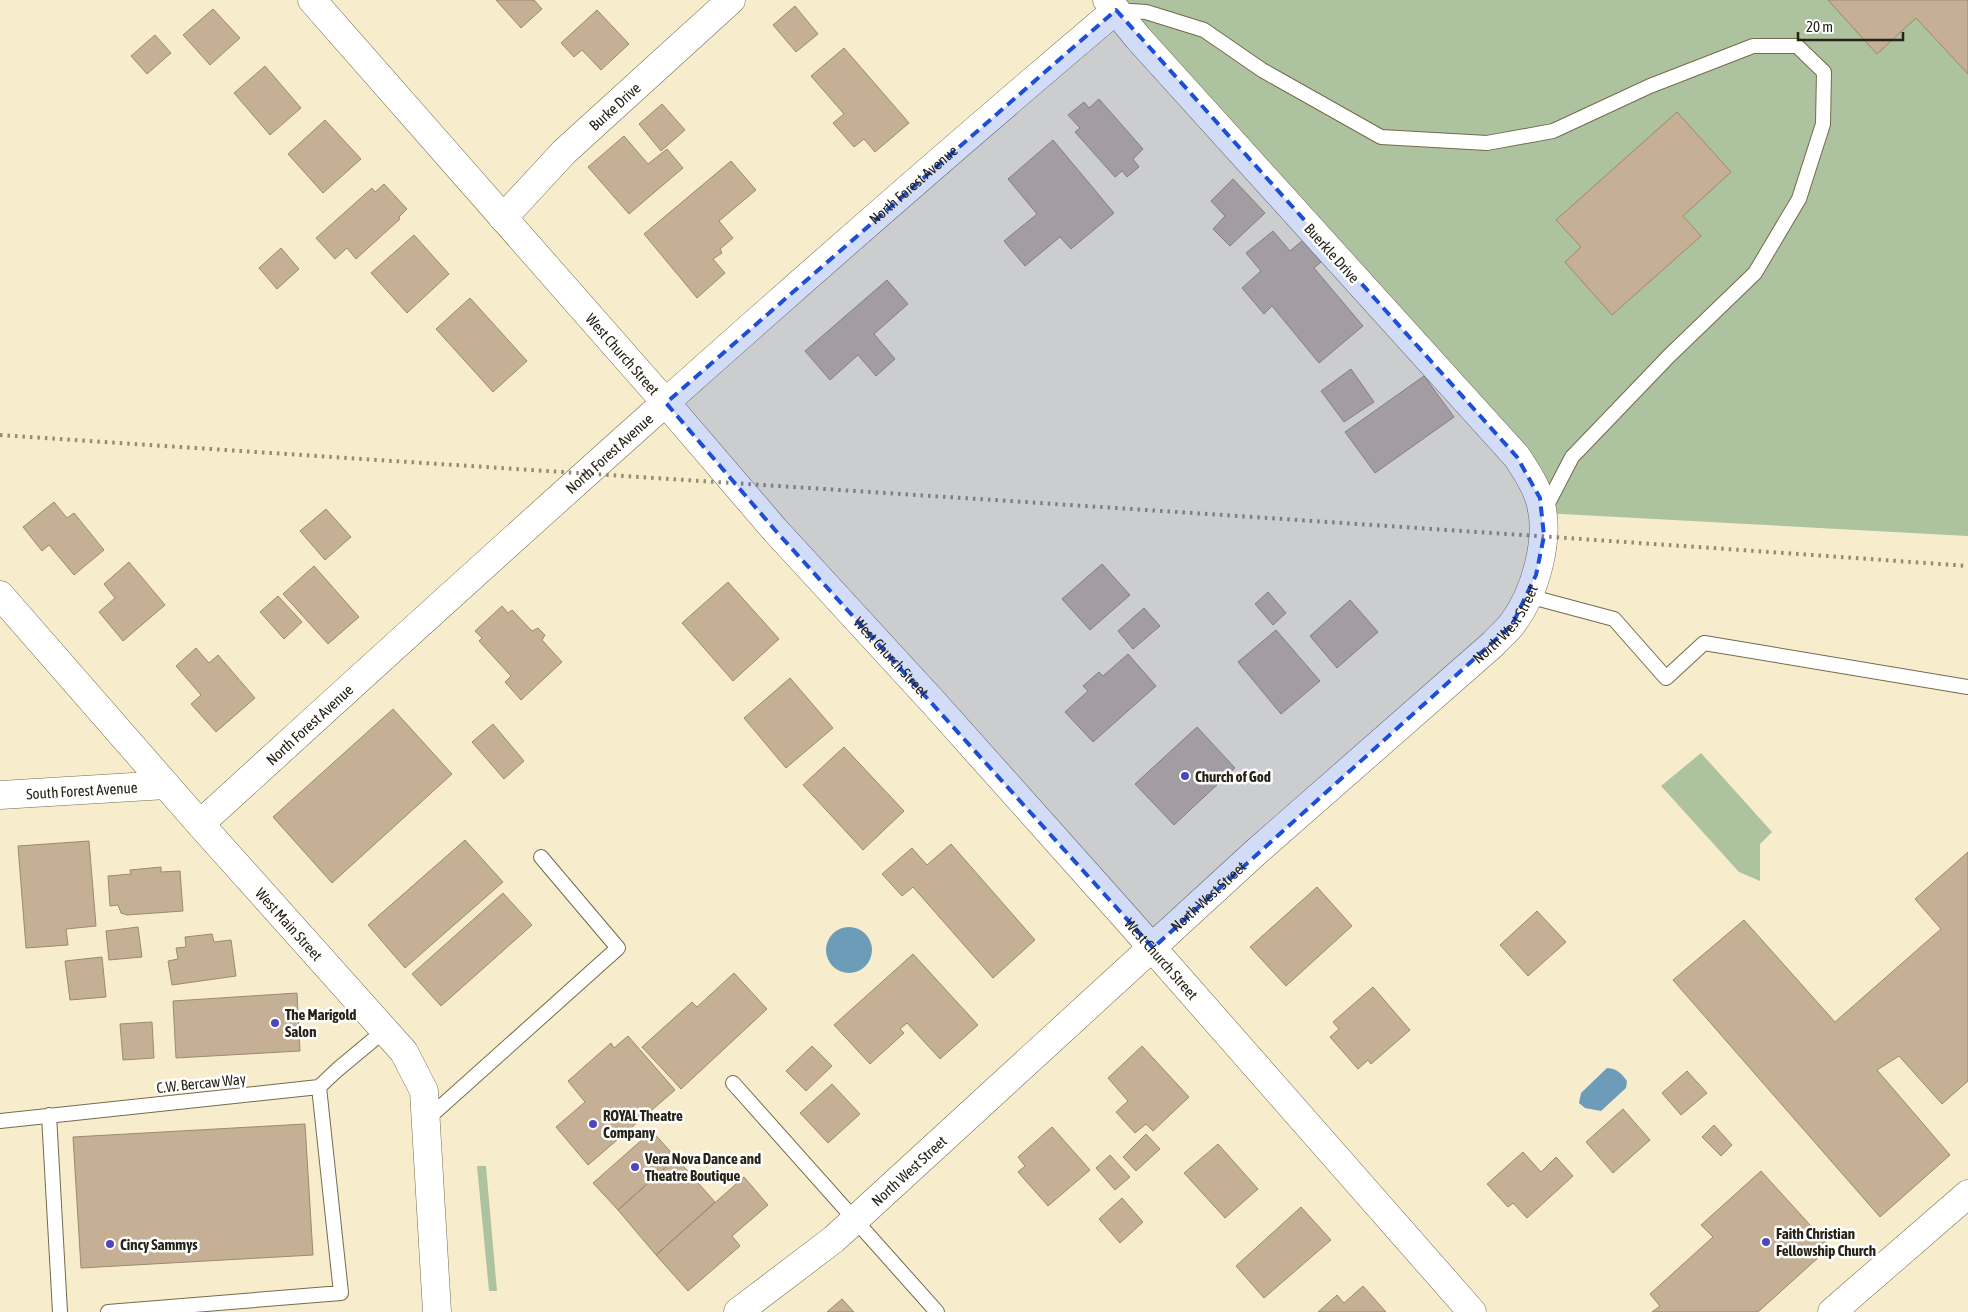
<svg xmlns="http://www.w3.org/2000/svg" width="1968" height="1312" font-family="'Asap Condensed',sans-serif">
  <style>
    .green { fill: #adc29e }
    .water { fill: #6c9cb8 }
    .building { fill: #c5af95; stroke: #9d896f }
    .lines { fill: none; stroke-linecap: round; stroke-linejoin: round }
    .lane-casing { stroke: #736b4d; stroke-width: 16 }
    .street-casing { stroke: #736b4d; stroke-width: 29 }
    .secondary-casing { stroke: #736b4d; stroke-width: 29 }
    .lane { stroke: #fff; stroke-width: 14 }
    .street { stroke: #fff; stroke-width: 28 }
    .secondary { stroke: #fff; stroke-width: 28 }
    .rail { stroke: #938b75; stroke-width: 4; stroke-dasharray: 2.5 5; stroke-linecap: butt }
    .marked { fill: #1d4ed8; fill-opacity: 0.2; stroke: #1d4ed8; stroke-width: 4; stroke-dasharray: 10 6; stroke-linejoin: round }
    .poi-dot { fill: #4e46bd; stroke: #fff; stroke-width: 2 }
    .labels { text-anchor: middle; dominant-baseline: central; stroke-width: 5; stroke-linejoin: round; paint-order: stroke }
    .street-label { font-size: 15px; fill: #272317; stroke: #fff }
    .poi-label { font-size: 15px; font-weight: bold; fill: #272317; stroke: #fff; text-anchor: start }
  </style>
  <rect width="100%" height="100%" fill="#f7edcc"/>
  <path class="green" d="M1106,0H1968V536L1543,513L1517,457Z
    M1701,753L1772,832L1760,844V881L1739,872L1661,786Z
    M477,1166H486L497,1291H489Z"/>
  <path class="water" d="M826 950a23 23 0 1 1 46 0a23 23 0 1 1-46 0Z
    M1607,1068C1618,1069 1621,1073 1627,1081L1626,1088L1601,1111L1585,1108L1579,1103L1581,1093Z"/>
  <path class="building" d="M496,0H534L542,9L521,28Z
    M1828,0H1968V74L1916,18L1877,54Z
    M795,6L818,34L796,52L773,25Z
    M213,9L240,38L210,65L183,35Z
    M597,10L629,44L601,70L582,50L574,57L561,43Z
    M155,35L171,53L147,74L131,56Z
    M844,48L909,123L875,152L864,139L854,147L833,123L844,114L811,76Z
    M265,66L301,108L270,135L234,93Z
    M1099,99L1143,149L1133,159L1139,167L1127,177L1122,171L1115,177L1075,132L1080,128L1068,115L1084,102L1089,108Z
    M662,104L685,130L661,151L639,124Z
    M1677,112L1731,172L1683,216L1701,236L1612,315L1565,262L1581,247L1556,220Z
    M325,120L361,159L323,193L288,154Z
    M624,136L648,164L667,149L683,168L629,214L588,167Z
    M1053,140L1114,213L1071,249L1060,237L1025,266L1004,241L1037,214L1008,179Z
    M731,161L756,190L719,221L733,238L720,249L722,253L713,259L725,273L697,298L644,234Z
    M1233,179L1265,213L1230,246L1213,229L1225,216L1211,201Z
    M384,184L407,209L399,217L400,219L356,259L347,248L335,259L316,238L372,188L375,192Z
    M1273,231L1290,251L1303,240L1321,262L1314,268L1363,326L1319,363L1272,306L1264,314L1242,288L1261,271L1246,253Z
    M414,235L449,274L407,313L371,273Z
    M281,248L299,269L277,289L259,268Z
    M887,280L908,304L874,334L895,359L876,376L858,355L830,380L805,351Z
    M470,298L527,361L493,392L436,329Z
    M1351,369L1374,402L1344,422L1321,391Z
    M1424,376L1454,417L1375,473L1345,432Z
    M54,502L67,518L74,513L104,550L74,575L49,545L42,551L23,527Z
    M326,509L351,537L325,560L300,531Z
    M129,562L165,605L123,641L99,612L115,598L104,584Z
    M1102,564L1130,595L1090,630L1062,599Z
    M314,566L359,617L328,644L283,594Z
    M728,582L779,639L733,681L682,623Z
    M1268,592L1286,613L1273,625L1255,604Z
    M278,596L302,622L284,639L260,612Z
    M1350,600L1378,632L1337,668L1310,636Z
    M502,606L508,613L512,610L532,631L538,628L545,635L542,640L562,662L521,700L505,682L511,676L479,641L482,638L475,631Z
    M1144,608L1160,626L1133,649L1118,631Z
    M1276,630L1320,681L1281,714L1238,662Z
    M196,648L209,663L218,655L255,698L216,732L191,704L201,695L176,666Z
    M1128,654L1156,686L1093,742L1065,712L1088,691L1083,686L1099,672L1103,676Z
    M790,678L833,728L786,768L744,718Z
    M393,709L452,774L332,883L273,817Z
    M493,724L524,761L504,779L472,742Z
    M1197,727L1235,768L1174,825L1135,784Z
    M844,747L904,811L863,850L803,785Z
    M465,840L503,882L405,968L368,925Z
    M89,841L96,926L66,929L68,945L26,948L18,846Z
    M951,844L1035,940L993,978L913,887L902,896L882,874L912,848L927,865Z
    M1968,852V1081L1942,1104L1899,1056L1877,1070L1950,1155L1880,1217L1673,980L1744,920L1835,1022L1941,929L1915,899Z
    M161,867V872L180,871L183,911L127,915L121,913L118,905L110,906L108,876L131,874L130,870Z
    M1317,887L1352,926L1286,986L1250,947Z
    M503,893L532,925L441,1006L412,974Z
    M1537,911L1566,942L1528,976L1500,945Z
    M138,927L142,957L109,960L106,931Z
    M212,934L214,942L231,940L236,976L172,985L168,961L178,959L176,948L186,947L185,937Z
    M913,954L978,1025L940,1059L907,1023L900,1029L904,1033L870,1064L834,1025Z
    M102,957L106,997L70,1000L65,961Z
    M734,973L767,1009L681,1089L642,1047L692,1002L697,1007Z
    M1373,987L1410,1030L1371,1064L1368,1060L1358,1069L1330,1037L1339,1029L1333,1022Z
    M297,993L300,1051L176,1058L173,1001Z
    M152,1022L154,1058L123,1060L120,1024Z
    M628,1036L675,1090L588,1165L556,1127L585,1102L568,1081L611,1043L614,1048Z
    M812,1046L832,1066L806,1091L786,1071Z
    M1142,1046L1189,1097L1153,1131L1146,1124L1135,1133L1116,1112L1128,1101L1108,1078Z
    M1687,1071L1707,1093L1681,1115L1662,1093Z
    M832,1084L860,1114L828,1143L800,1113Z
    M1623,1109L1650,1140L1613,1173L1586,1142Z
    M305,1124L313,1255L81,1268L73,1137Z
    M1714,1125L1732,1145L1721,1156L1702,1137Z
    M1052,1127L1090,1170L1048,1206L1018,1172L1025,1166L1018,1157Z
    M652,1131L676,1158L618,1210L593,1183Z
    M1146,1134L1160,1149L1136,1171L1123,1157Z
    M1218,1144L1258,1189L1225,1218L1184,1173Z
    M1523,1152L1541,1172L1556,1157L1573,1176L1527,1218L1513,1203L1508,1207L1487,1184Z
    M1110,1155L1130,1177L1115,1190L1096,1168Z
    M676,1158L715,1202L656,1255L618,1210Z
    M1761,1171L1830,1247L1758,1312H1652L1660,1306L1650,1294L1713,1237L1701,1225Z
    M744,1177L768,1205L732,1236L740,1246L688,1291L656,1255Z
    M1122,1198L1143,1222L1120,1243L1099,1219Z
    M1301,1207L1331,1240L1264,1298L1236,1266Z
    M1363,1286L1386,1312H1318L1337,1295L1344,1303Z
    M842,1299L854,1312H827Z"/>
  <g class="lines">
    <defs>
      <path id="lane" d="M1116,10L1146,12L1204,30L1262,70L1381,137L1487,143L1553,131L1650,86L1753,46H1797L1824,72L1823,124L1799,199L1755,273L1669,356L1572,457L1544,511
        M1528,596L1614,619L1666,678L1704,643L1968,687
        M733,1083L937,1312
        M49,1115L60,1312
        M426,1120L618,948L541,857
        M0,1121L319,1087L337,1070L385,1030
        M108,1312L341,1293L319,1087"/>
      <g id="street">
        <path id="s1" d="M312,0L666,403L775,530L934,703L1126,918L1472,1312"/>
        <path id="s2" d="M503,218L564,152L731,0"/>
        <path id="s3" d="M0,795L166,785"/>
        <path id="s4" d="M200,824C501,549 804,274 1116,10"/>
        <path id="s5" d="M738,1312L834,1239L1256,852L1493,644C1499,637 1507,631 1512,624C1535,594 1551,538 1540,501C1536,485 1526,471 1517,457L1138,38L1107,0"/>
        <path d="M1832,1312L1968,1194"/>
      </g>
      <g id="secondary">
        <path id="s6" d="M0,595L200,824L404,1052L424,1091L437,1312"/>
      </g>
    </defs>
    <use href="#lane" class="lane-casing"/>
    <use href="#street" class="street-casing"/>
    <use href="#secondary" class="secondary-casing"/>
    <use href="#lane" class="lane"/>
    <use href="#street" class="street"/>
    <use href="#secondary" class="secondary"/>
    <path class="rail" d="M0,435C656,479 1312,519 1968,566"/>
  </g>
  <path class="marked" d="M1116,10L1517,457L1540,498L1544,536L1536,575L1512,625L1153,948L775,530L666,403Z"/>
  <g class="poi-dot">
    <circle cx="1185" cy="776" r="5"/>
    <circle cx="275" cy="1023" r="5"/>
    <circle cx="593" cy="1124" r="5"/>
    <circle cx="635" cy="1167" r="5"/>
    <circle cx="1766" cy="1242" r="5"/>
    <circle cx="110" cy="1244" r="5"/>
  </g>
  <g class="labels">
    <g class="street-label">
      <text stroke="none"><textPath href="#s2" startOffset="158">Burke Drive</textPath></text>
      <text stroke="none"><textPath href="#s4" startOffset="958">North Forest Avenue</textPath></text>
      <text transform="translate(1332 253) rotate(48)">Buerkle Drive</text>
      <text stroke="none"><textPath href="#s1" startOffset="471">West Church Street</textPath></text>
      <text stroke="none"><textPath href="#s4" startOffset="552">North Forest Avenue</textPath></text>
      <text stroke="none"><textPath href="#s5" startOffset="1032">North West Street</textPath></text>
      <text stroke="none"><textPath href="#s1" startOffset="876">West Church Street</textPath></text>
      <text stroke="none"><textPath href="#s4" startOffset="148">North Forest Avenue</textPath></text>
      <text stroke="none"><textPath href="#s3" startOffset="82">South Forest Avenue</textPath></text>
      <text stroke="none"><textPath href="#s5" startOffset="628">North West Street</textPath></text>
      <text stroke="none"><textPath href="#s6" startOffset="438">West Main Street</textPath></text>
      <text stroke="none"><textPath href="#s1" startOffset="1281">West Church Street</textPath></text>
      <text transform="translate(201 1083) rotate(-6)">C.W. Bercaw Way</text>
      <text stroke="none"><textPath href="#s5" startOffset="222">North West Street</textPath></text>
    </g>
    <g class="poi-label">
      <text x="1195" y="776">Church of God</text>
      <text x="285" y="1014">The Marigold<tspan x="285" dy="17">Salon</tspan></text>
      <text x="603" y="1115">ROYAL Theatre<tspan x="603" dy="17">Company</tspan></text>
      <text x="645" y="1158">Vera Nova Dance and<tspan x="645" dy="17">Theatre Boutique</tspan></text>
      <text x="1776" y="1233">Faith Christian<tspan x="1776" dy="17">Fellowship Church</tspan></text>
      <text x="120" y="1244">Cincy Sammys</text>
    </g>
  </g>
  <path d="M1798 32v8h105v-8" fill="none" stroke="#272317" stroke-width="2.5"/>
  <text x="1806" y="32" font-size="15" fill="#272317" stroke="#ffffff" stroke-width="4" paint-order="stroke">20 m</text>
</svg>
